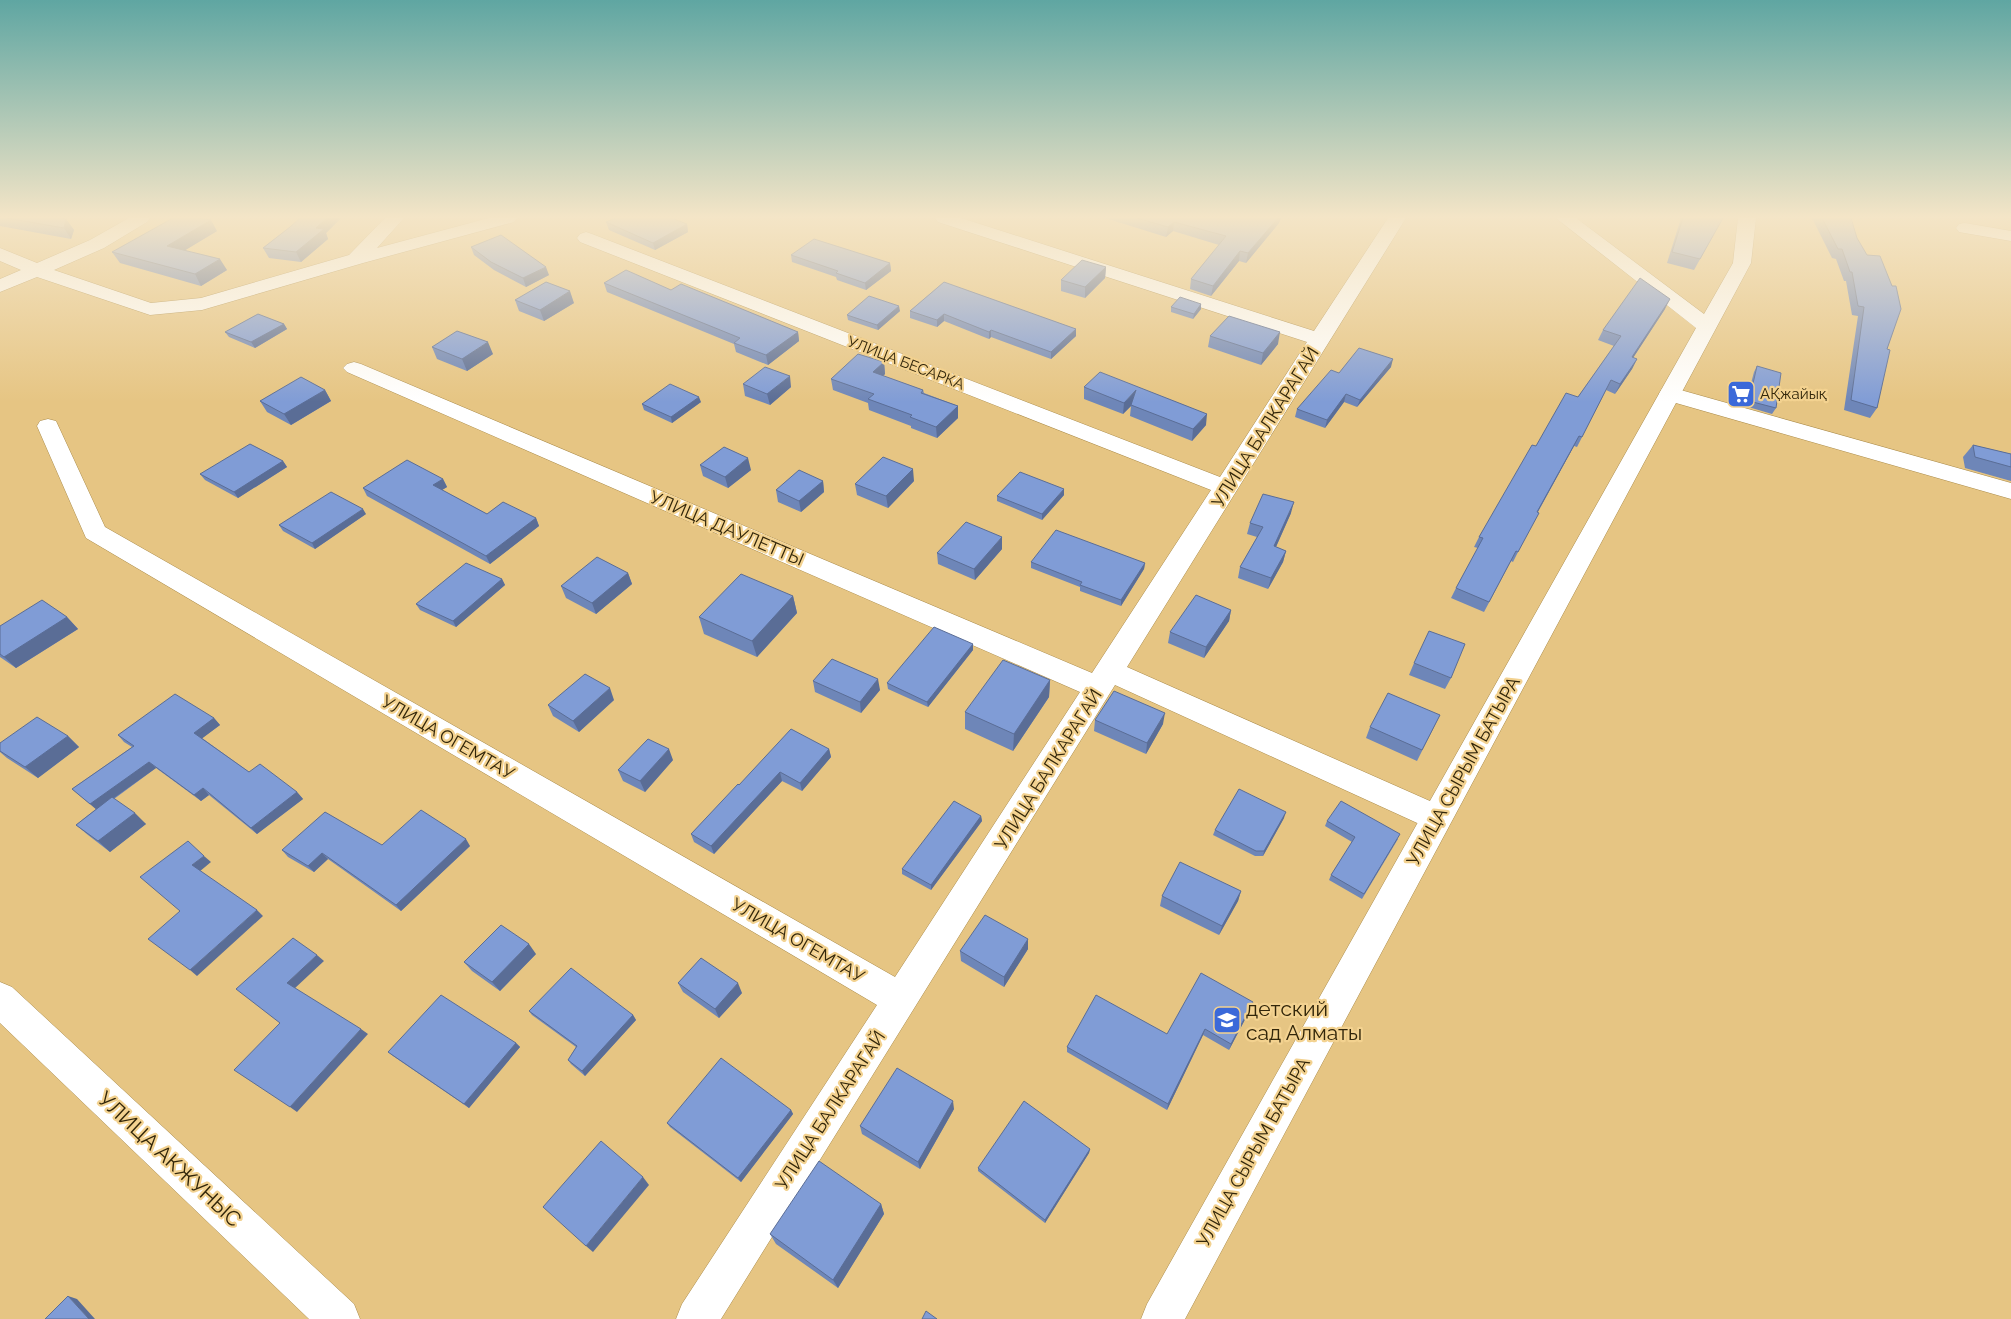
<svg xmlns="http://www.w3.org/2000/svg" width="2011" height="1319" font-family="Raleway,sans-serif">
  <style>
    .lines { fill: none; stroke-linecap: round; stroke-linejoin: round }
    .street-casing { stroke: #aa8b4a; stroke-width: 1 }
    .secondary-casing { stroke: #aa8b4a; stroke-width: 1 }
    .street { fill: #fff; fill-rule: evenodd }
    .secondary { fill: #fff; fill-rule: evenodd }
    .wall { fill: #6e86b8 }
    .shaded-wall { fill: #5a6d96 }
    .building { fill: #809cd6; stroke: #5a6d96 }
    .labels { text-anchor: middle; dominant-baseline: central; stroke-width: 4.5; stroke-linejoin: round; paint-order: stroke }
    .far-street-label { font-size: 15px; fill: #32260a; stroke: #f3d290 }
    .far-poi-label { font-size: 15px; fill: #32260a; stroke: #f3d290; text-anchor: start }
    .street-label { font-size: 18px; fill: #32260a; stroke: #f3d290 }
    .near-poi-label { font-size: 21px; fill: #32260a; stroke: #f3d290; text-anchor: start }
    .near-street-label { font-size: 21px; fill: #32260a; stroke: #f3d290 }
  </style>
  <rect width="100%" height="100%" fill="#e6c583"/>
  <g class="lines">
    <defs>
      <path id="street" d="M129,218H150L147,222L104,248L54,270L151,303L201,298L349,255L385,218H404L377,248L489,218H517L514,222L363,263L202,310L150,315L37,277L0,292V279L21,270L0,261V248L37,263L90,240Z
        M935,218H961L1314,331L1388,218H1406L1127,667L1448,809L1452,818L1448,827L1437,831L1426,827L1115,685L721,1319H676L682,1304L877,1005L86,538L37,426L40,421L48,419L56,421L105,527L895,977L1080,692L347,372L343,368L347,364L354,362L361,364L1092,673L1211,490L580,242L577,238L580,234L586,232L592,234L1220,477L1307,342L938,222Z
        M1965,223L2011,231V241L1959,232L1956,228L1959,224Z
        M1670,387L2011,483V499L1662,399L1659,394L1662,389Z
        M0,982L12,987L354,1304L360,1319H309L0,1023Z"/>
      <path id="secondary" d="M1556,218H1576L1704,314L1733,263L1738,218H1756L1751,263L1185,1319H1141L1147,1304L1696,328Z"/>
    </defs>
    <use href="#street" class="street-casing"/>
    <use href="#secondary" class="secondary-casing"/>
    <use href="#street" class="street"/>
    <use href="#secondary" class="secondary"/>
  </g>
  <path class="wall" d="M0,218H62L66,219L74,230L71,239L0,226Z
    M300,218H341L326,233L328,239L301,262L269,258L263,248L290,227Z
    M1105,218H1281L1279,223L1246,263L1239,261L1211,296L1190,289L1191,279L1219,245L1173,231L1166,237Z
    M1681,218H1723L1694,270L1667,263Z
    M1812,218H1851L1887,349L1877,408L1870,418L1844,410L1858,316L1852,315L1846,281H1844L1836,259L1832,258Z
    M606,222L687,224L688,232L655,250L609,230Z
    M217,231L185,250L227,270L201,286L120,263L112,252Z
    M471,247L549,275L526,287L494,270L474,255Z
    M791,255L890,263L891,271L866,290L837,280L836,277L792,262Z
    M1106,267L1105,278L1085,298L1061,291V280Z
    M944,282L1076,336L1051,359L991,337L989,339L944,321L937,327L910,318V311Z
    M604,283L671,290L798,332L799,341L768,365L736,352L734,344L607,292Z
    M515,300L574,303L544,321L519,311Z
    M1201,304V309L1193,319L1171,312V307Z
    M1665,309L1633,358L1637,359L1632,369L1615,394L1606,390L1577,447L1574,446L1538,512L1513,562L1511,561L1484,612L1451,598L1456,588L1478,548L1474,547L1479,537L1536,446L1578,397L1614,346L1598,340L1603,330Z
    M900,311L878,330L848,320L847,315Z
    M284,324L287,329L255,348L229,337L225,332Z
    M1210,336L1278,344L1261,365L1208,347Z
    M432,347L493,354L467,371L437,359Z
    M884,362L885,374L883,376L923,390L924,393L958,406V418L937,438L911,428V426L869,410L868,403L833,390L831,379Z
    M1757,366L1776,408L1772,414L1745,406L1754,372Z
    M1391,367L1357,407L1344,402L1325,428L1295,417L1297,409L1339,373Z
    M743,384L791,387L770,405L745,396Z
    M1084,387L1206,425L1192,441L1130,416L1131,406L1123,414L1084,399Z
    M325,390L331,401L291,425L267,412L260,401Z
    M701,402L672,423L644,410L642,404Z
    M1973,445L2011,454V481L1965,468L1963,457Z
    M283,461L287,467L238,498L205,480L200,474Z
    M700,465L751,470L728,488L703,476Z
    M443,479L447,487L442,490L487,514L536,518L539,526L490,564L367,496L363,488Z
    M823,481L824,492L801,512L778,502L776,490Z
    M914,481L888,508L857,495L855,484Z
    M1064,495L1042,520L997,501V496Z
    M1291,513L1276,547L1286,551L1283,562L1268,589L1238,578L1240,567L1257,537L1247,534L1250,523Z
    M366,514L315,549L283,531L279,525Z
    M1002,549L975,580L938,564L937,553Z
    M1031,562L1145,563L1144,569L1121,606L1080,591V587L1031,568Z
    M628,573L632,584L596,614L566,598L561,586Z
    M502,579L505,585L456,627L420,610L416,604Z
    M793,596L797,613L757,657L704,634L699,617Z
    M1231,610L1229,621L1204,658L1168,643L1170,632Z
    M67,617L78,629L16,668L0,657V626Z
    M973,644V650L928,707L888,689L887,683Z
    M1414,663L1451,678L1445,689L1409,675Z
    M1050,680L1049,697L1013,751L965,729V712Z
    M813,681L880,690L861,713L815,692Z
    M614,700L579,732L553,716L548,705Z
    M1440,715L1417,761L1366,738L1370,727Z
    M214,718L220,725L202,738L249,772L297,792L303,799L257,834L209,795L201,801L156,768L114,799L146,824L110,852L88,835L76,825L96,809L72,789L132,747L124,742L118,735Z
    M1095,720L1163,724L1146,754L1094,731Z
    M68,736L79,747L38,778L7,758L0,752V743Z
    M829,749L831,757L802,791L782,781L714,854L694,842L691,834L739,785Z
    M673,760L645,792L623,781L618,770Z
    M981,816L982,821L931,890L902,874V869Z
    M1284,818L1263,856H1255L1213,835L1215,830Z
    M1327,821L1398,839L1362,899L1329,880L1331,875L1352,842L1325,826Z
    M470,846L401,911L328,859L314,872L288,857L282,850Z
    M1241,891L1238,901L1219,935L1160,906L1162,896Z
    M1028,949L1004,987L961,961L960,951Z
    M536,954L500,991L472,971L464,962Z
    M678,983L742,993L719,1018L683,992Z
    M1251,1008L1229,1050L1203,1035L1167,1110L1067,1052V1047L1167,1034Z
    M529,1011L633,1015L636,1020L585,1076L571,1064L568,1060L576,1047L532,1015Z
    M516,1043L520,1047L469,1108L393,1056L388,1052Z
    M954,1109L920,1169L862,1134L860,1126Z
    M791,1110L793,1114L741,1182L670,1127L667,1123Z
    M1090,1149L1089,1153L1045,1223L978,1171V1168Z
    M881,1204L884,1214L838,1288L776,1244L770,1234Z"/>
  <path class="shaded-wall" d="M327,218H341L326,233L328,239L301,262L296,252L316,228Z
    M1278,218H1281L1279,223L1246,263L1248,253Z
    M66,219L74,230L71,239L64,228Z
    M211,220L217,231L174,257L167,246Z
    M1174,222L1173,231L1166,237L1168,227Z
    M687,224L688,232L655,250L653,243Z
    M1240,251L1239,261L1211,296L1213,286Z
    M220,259L227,270L201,286L195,274Z
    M890,263L891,271L866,290L865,283Z
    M546,267L549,275L526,287L523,278Z
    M1106,267L1105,278L1085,298V287Z
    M570,291L574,303L544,321L540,310Z
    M1670,299L1665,309L1627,367L1632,357Z
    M1201,304V309L1193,319L1194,314Z
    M899,306L900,311L878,330L877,325Z
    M944,314V321L937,327V320Z
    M284,324L287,329L255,348L251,342Z
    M1076,329V336L1051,359V352Z
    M991,330V337L989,339V332Z
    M798,332L799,341L768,365L766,355Z
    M1280,332L1278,344L1261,365L1263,353Z
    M488,342L493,354L467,371L462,359Z
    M1393,359L1391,367L1357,407L1360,400Z
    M1637,359L1632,369L1615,394L1620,384Z
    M884,362L885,374L875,384L873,372Z
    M790,376L791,387L770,405L767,394Z
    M325,390L331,401L291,425L284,414Z
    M1136,390L1131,406L1123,414L1124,403Z
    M1346,394L1344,402L1325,428L1327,420Z
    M699,397L701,402L672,423L671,417Z
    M958,406V418L937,438L936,427Z
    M1207,414L1206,425L1192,441L1193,429Z
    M1579,436L1574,446L1532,522L1537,512Z
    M748,458L751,470L728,488L725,477Z
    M283,461L287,467L238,498L234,492Z
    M913,469L914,481L888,508L886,496Z
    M443,479L447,487L437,493L433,485Z
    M823,481L824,492L801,512L799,501Z
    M1064,489V495L1042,520V514Z
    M1294,502L1291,513L1271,558L1274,546Z
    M363,509L366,514L315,549L312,543Z
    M536,518L539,526L490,564L486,556Z
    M1002,537V549L975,580L974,569Z
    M1286,551L1283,562L1268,589L1271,578Z
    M1145,563L1144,569L1121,606V600Z
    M628,573L632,584L596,614L592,603Z
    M502,579L505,585L456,627L453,621Z
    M793,596L797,613L757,657L752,641Z
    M1231,610L1229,621L1204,658L1206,647Z
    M67,617L78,629L16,668L4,657Z
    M973,644V650L928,707L927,702Z
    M878,679L880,690L861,713L860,702Z
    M1050,680L1049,697L1013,751L1014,734Z
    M610,688L614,700L579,732L573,721Z
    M1165,713L1163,724L1146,754L1147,743Z
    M214,718L220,725L200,740L194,733Z
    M68,736L79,747L38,778L25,767Z
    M669,749L673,760L645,792L640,781Z
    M829,749L831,757L802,791L800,783Z
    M149,762L156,768L97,810L90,804Z
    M780,772L782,781L714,854L711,846Z
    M203,788L209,795L201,801L194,795Z
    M297,792L303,799L257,834L251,828Z
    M1286,812L1284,818L1263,856L1264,851Z
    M135,813L146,824L110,852L98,841Z
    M981,816L982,821L931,890V885Z
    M466,839L470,846L401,911L396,905Z
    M322,853L328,859L314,872L308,866Z
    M204,856L211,862L199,872L192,865Z
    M1241,891L1238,901L1219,935L1222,926Z
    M257,910L263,916L197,976L190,970Z
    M1028,939V949L1004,987V977Z
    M529,944L536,954L500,991L492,982Z
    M317,955L324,961L294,989L287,983Z
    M738,983L742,993L719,1018L715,1009Z
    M1253,1002L1251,1008L1229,1050L1231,1044Z
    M633,1015L636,1020L585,1076L582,1071Z
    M361,1029L368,1034L297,1112L290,1107Z
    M1205,1029L1203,1035L1167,1110L1168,1104Z
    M516,1043L520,1047L469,1108L464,1104Z
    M953,1101L954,1109L920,1169L918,1162Z
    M791,1110L793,1114L741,1182L738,1178Z
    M1090,1149L1089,1153L1045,1223V1220Z
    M643,1177L649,1185L593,1252L586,1246Z
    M881,1204L884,1214L838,1288L833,1280Z
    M68,1296L77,1299L95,1319H89Z"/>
  <path class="building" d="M7,218H62L66,219L64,228Z
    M173,218H197L211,220L167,246L220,259L195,274L112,252Z
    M300,218H327L316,228L324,229L296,252L263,248L290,227Z
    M616,218H671L687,224L653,243L606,222Z
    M1137,218H1278L1248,253L1240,251L1213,286L1191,279L1226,236L1174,222L1168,227Z
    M1683,218H1723L1700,259L1672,252Z
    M1822,218H1851L1857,238L1867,255L1880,256L1892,286H1896L1901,309L1887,349L1890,350L1877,408L1851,400L1864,307L1858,306L1852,272H1850L1842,249H1838Z
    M501,235L546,267L523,278L491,262L471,247Z
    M814,239L890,263L865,283L836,273L838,271L791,255Z
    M1082,260L1106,267L1085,287L1061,280Z
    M626,270L671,290L681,284L798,332L766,355L734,343L740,338L604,283Z
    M1640,278L1670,299L1632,357L1637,359L1620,384L1611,380L1582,437L1579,436L1537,512L1539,513L1518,552L1516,551L1489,602L1456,588L1483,538L1479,537L1532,445L1536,446L1566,393L1578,397L1621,336L1603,330Z
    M546,282L570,291L540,310L515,300Z
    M944,282L1076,329L1051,352L991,330L989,332L944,314L937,320L910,311Z
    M869,296L899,306L877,325L847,315Z
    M1180,297L1201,304L1194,314L1171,307Z
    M258,314L284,324L251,342L225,332Z
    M1229,316L1280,332L1263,353L1210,336Z
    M457,331L488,342L462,359L432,347Z
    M1359,348L1393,359L1360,400L1346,394L1327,420L1297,409L1331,370L1339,373Z
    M858,354L884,362L873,372L923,390L921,393L958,406L936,427L910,417L912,415L868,399L874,394L831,379Z
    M1757,366L1781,373L1776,408L1749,401Z
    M765,367L790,376L767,394L743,384Z
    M1100,372L1207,414L1193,429L1131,405L1136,390L1124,403L1084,387Z
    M301,377L325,390L284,414L260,401Z
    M670,384L699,397L671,417L642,404Z
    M250,444L283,461L234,492L200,474Z
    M1973,445L2011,454V467L1975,457Z
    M724,447L748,458L725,477L700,465Z
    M883,457L913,469L886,496L855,484Z
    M407,460L443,479L433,485L487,514L503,502L536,518L486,556L363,488Z
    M799,470L823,481L799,501L776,490Z
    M1020,472L1064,489L1042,514L997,496Z
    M331,492L363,509L312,543L279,525Z
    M1263,494L1294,502L1274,546L1286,551L1271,578L1240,567L1263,527L1250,523Z
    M966,522L1002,537L974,569L937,553Z
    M1056,530L1145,563L1121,600L1080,585L1082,582L1031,562Z
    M597,557L628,573L592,603L561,586Z
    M466,563L502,579L453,621L416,604Z
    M741,574L793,596L752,641L699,617Z
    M1196,595L1231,610L1206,647L1170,632Z
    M42,600L67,617L4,657L0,654V626Z
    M934,627L973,644L927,702L887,683Z
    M1429,631L1465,644L1451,678L1414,663Z
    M832,659L878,679L860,702L813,681Z
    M1003,660L1050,680L1014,734L965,712Z
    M585,674L610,688L573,721L548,705Z
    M1114,691L1165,713L1147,743L1095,720Z
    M1388,693L1440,715L1422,750L1370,727Z
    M175,694L214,718L194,733L249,772L260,764L297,792L251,828L203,788L194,795L149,762L90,804L72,789L134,746L118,735Z
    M37,717L68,736L25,767L0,751V743Z
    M791,729L829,749L800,783L780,772L711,846L691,834L738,784L739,785Z
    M648,739L669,749L640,781L618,770Z
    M1239,789L1286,812L1264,851H1256L1215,830Z
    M112,797L135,813L98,841L76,825Z
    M954,801L981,816L931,885L902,869Z
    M1341,801L1400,834L1364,894L1331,875L1355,837L1327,821Z
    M421,810L466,839L396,905L322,853L308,866L282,850L325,812L382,845Z
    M188,841L204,856L192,865L257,910L190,970L148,939L180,911L140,877Z
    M1180,862L1241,891L1222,926L1162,896Z
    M985,915L1028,939L1004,977L960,951Z
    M501,925L529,944L492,982L464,962Z
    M293,938L317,955L287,983L361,1029L290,1107L234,1070L280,1023L236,989Z
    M701,958L738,983L715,1009L678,983Z
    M571,968L633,1015L582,1071L568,1060L577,1046L529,1011Z
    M1201,973L1253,1002L1231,1044L1205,1029L1168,1104L1067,1047L1096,995L1167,1034Z
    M441,995L516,1043L464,1104L388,1052Z
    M721,1058L791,1110L738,1178L667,1123Z
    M897,1068L953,1101L918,1162L860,1126Z
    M1024,1101L1090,1149L1045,1220L978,1168Z
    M601,1141L643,1177L586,1246L543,1207Z
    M819,1161L881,1204L833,1280L770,1234Z
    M68,1296L89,1319H45Z
    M926,1311L937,1319H922Z"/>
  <linearGradient id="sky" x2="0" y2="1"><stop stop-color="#5fa6a2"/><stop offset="0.54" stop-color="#f4e5c7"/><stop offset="1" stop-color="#f4e5c7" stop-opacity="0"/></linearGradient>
  <rect width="2011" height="402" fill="url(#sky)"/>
  <defs>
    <symbol id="supermarket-square" viewBox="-11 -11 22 22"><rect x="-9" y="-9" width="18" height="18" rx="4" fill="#3b69d9" stroke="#f3d290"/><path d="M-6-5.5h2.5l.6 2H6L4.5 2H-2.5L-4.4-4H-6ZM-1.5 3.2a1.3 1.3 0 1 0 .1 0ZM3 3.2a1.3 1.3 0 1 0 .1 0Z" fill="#fff"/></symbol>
    <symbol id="school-square" viewBox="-11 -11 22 22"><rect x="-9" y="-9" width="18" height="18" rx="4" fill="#3b69d9" stroke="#f3d290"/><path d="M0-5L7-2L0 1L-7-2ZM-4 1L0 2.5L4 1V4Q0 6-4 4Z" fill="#fff"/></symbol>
  </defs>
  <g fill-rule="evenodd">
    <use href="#supermarket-square" x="1725" y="378" width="32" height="32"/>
    <use href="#school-square" x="1211" y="1004" width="32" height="32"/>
  </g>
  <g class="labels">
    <g class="far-street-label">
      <text transform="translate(906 363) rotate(21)">УЛИЦА БЕСАРКА</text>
    </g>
    <g class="far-poi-label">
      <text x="1760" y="394">АҚжайық</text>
    </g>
    <g class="street-label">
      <text transform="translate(1265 427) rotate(-58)">УЛИЦА БАЛКАРАГАЙ</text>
      <text transform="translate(727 528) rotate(23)">УЛИЦА ДАУЛЕТТЫ</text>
      <text transform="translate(448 737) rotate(30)">УЛИЦА ОГЕМТАУ</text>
      <text transform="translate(1048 769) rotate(-58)">УЛИЦА БАЛКАРАГАЙ</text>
      <text transform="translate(1463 771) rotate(-61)">УЛИЦА СЫРЫМ БАТЫРА</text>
      <text transform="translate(798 940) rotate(30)">УЛИЦА ОГЕМТАУ</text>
      <text transform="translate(830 1110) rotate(-57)">УЛИЦА БАЛКАРАГАЙ</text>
      <text transform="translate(1253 1152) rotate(-61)">УЛИЦА СЫРЫМ БАТЫРА</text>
    </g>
    <g class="near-poi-label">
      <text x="1246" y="1008">детский<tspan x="1246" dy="24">сад Алматы</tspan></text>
    </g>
    <g class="near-street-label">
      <text transform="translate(170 1159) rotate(43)">УЛИЦА АКЖУНЫС</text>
    </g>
  </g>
</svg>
